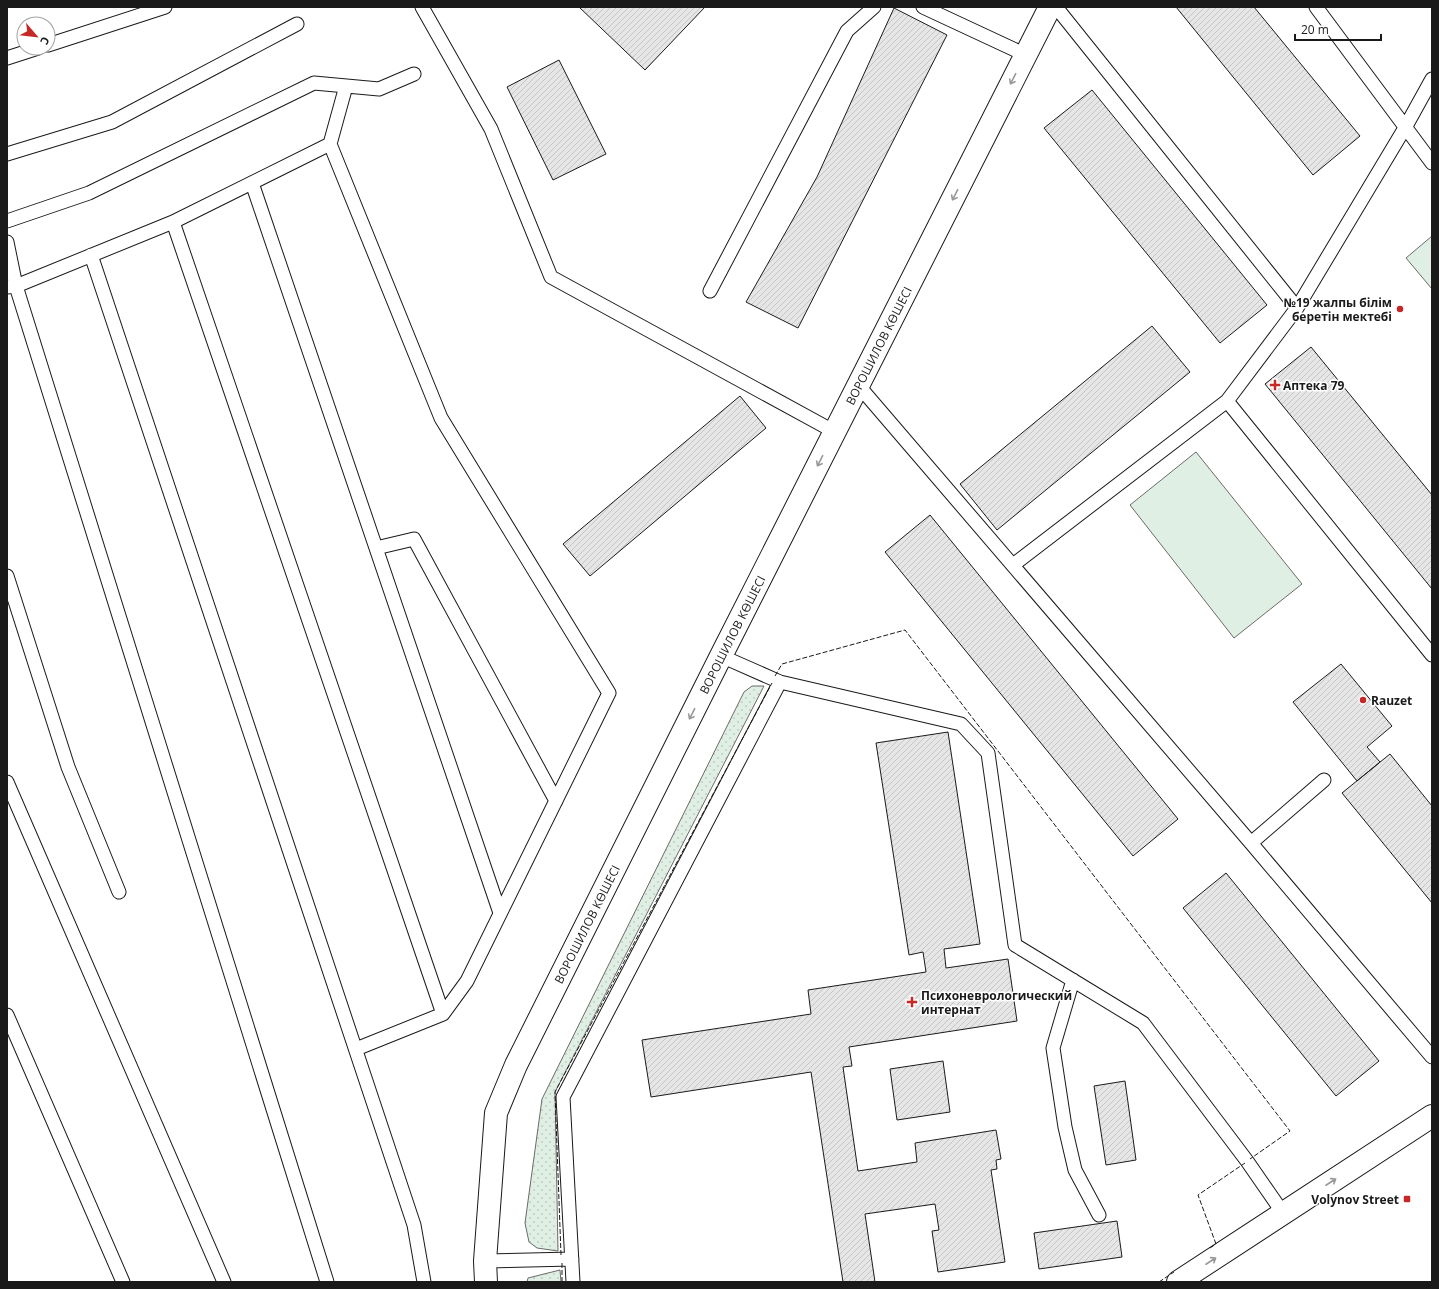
<svg xmlns="http://www.w3.org/2000/svg" width="1439" height="1289" font-family="'Open Sans',sans-serif">
  <style>
    .grass { fill: url(#grass-dots); stroke: #6a6a6a }
    .park { fill: #e0efe3; stroke: #6a6a6a }
    .building { fill: url(#building-hatch); stroke: #1a1a1a }
    .lines { fill: none; stroke-linecap: round; stroke-linejoin: round }
    .service-casing { stroke: #1a1a1a; stroke-width: 15 }
    .tertiary-casing { stroke: #1a1a1a; stroke-width: 24 }
    .service { stroke: #fff; stroke-width: 13 }
    .tertiary { stroke: #fff; stroke-width: 22 }
    .fence { stroke: #1a1a1a; stroke-width: 1; stroke-dasharray: 5 2; stroke-linecap: butt }
    .oneway { stroke: #989898 }
    .poi-dot { fill: #c62828; stroke: #fff; stroke-width: 1.5 }
    .labels { text-anchor: middle; dominant-baseline: central; stroke-width: 3; stroke-linejoin: round; paint-order: stroke }
    .poi-label { font-size: 12px; font-weight: bold; fill: #1a1a1a; stroke: #fff; text-anchor: start }
    .street-label { font-size: 12px; fill: #1a1a1a; stroke: #fff }
  </style>
  <defs>
    <pattern id="grass-dots" width="8" height="8" patternUnits="userSpaceOnUse"><rect width="8" height="8" fill="#e0efe3"/><path d="M2 2h.1M6 6h.1" fill="none" stroke="#c0ccc2" stroke-width="1.8" stroke-linecap="round"/></pattern>
    <pattern id="building-hatch" width="6" height="6" patternUnits="userSpaceOnUse"><rect width="6" height="6" fill="#e6e6e6"/><path d="M-1 1l2-2M0 6l6-6M5 7l2-2" fill="none" stroke="#c5c5c5"/></pattern>
  </defs>
  <rect width="100%" height="100%" fill="#fff"/>
  <path class="grass" d="M752,686H764L555,1092L558,1251L537,1248L529,1242L525,1223L542,1099L744,692Z
    M560,1270L561,1282H527L528,1278Z"/>
  <path class="park" d="M1432,236V289L1406,258Z
    M1196,452L1302,584L1234,638L1130,505Z"/>
  <path class="building" d="M579,7H705L645,70Z
    M1176,7H1254L1360,136L1313,175Z
    M894,8L947,35L798,328L746,302L817,177Z
    M559,60L606,154L553,180L507,87Z
    M1092,90L1267,305L1220,343L1044,128Z
    M1152,326L1190,372L997,530L960,484Z
    M1311,347L1432,495V589L1265,384Z
    M740,396L766,428L590,576L563,544Z
    M930,515L1178,819L1133,856L885,552Z
    M1341,664L1392,726L1367,747L1380,762L1357,781L1293,702Z
    M948,732L980,944L944,949L946,968L1008,959L1017,1021L849,1047L852,1066L843,1067L858,1171L917,1162L915,1143L996,1130L1001,1159L996,1160L997,1169L991,1170L1005,1262L938,1272L932,1231L939,1230L935,1204L865,1214L875,1282H843L811,1072L651,1097L642,1040L811,1014L808,990L926,972L923,952L909,955L876,743Z
    M1390,754L1432,806V903L1342,793Z
    M1226,873L1379,1061L1336,1096L1183,908Z
    M943,1061L950,1112L897,1120L890,1069Z
    M1125,1081L1136,1160L1106,1165L1094,1086Z
    M1117,1221L1122,1257L1039,1269L1034,1233Z"/>
  <g class="lines">
    <defs>
      <path id="service" d="M422,7L491,129L551,277L835,432
        M923,7L1026,55
        M1056,7L1297,308L1227,401L1432,655
        M1316,7L1432,163
        M48,45L165,7
        M7,58L38,48
        M330,144L346,86
        M7,154L112,122L297,24
        M252,183L500,913
        M7,221L89,193L314,83L379,89L414,74
        M173,222L443,1014
        M7,242L16,286L327,1282
        M91,255L414,1225L424,1282
        M7,287L16,286L173,222L330,144L441,418L609,693L467,981L443,1014L356,1049
        M710,291L847,31L874,7
        M1297,308L1406,126L1432,79
        M858,385L1251,843L1432,1057
        M376,548L414,539L556,801
        M1013,565L1227,401
        M7,576L68,767L119,892
        M780,682L961,724L988,753L1015,945L1143,1023L1247,1161L1283,1213
        M7,782L224,1282
        M1251,843L1324,780
        M1073,980L1053,1048L1065,1127L1075,1170L1099,1215
        M7,1015L123,1282
        M485,1261L572,1259
        M573,1282L563,1097L780,682L721,656"/>
      <g id="tertiary">
        <path id="s1" d="M486,1282L485,1261L496,1113L516,1065L721,656L1050,7"/>
        <path d="M1178,1282L1432,1116"/>
      </g>
    </defs>
    <use href="#service" class="service-casing"/>
    <use href="#tertiary" class="tertiary-casing"/>
    <use href="#service" class="service"/>
    <use href="#tertiary" class="tertiary"/>
    <path class="fence" d="M775,676L782,664L905,630L1290,1131L1250,1159
      M1210,1248L1216,1244L1198,1195L1245,1163
      M561,1255L555,1092L772,683
      M562,1263V1282
      M1159,1282L1174,1272"/>
  </g>
  <defs><path id="oneway-shaft" d="M-6 0H5M1.5-3L5.5 0L1.5 3" fill="none" stroke-width="1.6" stroke-linecap="round" stroke-linejoin="round"/></defs>
  <g class="oneway">
    <use href="#oneway-shaft" transform="translate(1013 79) rotate(117)"/>
    <use href="#oneway-shaft" transform="translate(955 195) rotate(117)"/>
    <use href="#oneway-shaft" transform="translate(820 461) rotate(117)"/>
    <use href="#oneway-shaft" transform="translate(692 714) rotate(117)"/>
    <use href="#oneway-shaft" transform="translate(1331 1182) rotate(-33)"/>
    <use href="#oneway-shaft" transform="translate(1211 1261) rotate(-33)"/>
  </g>
  <g class="poi-dot">
    <circle cx="1400" cy="309" r="4"/>
    <path d="M1273 379h4v4h4v4h-4v4h-4v-4h-4v-4h4z"/>
    <circle cx="1363" cy="700" r="4"/>
    <path d="M910 996h4v4h4v4h-4v4h-4v-4h-4v-4h4z"/>
    <rect x="1403" y="1195" width="8" height="8" rx="2"/>
  </g>
  <g class="labels">
    <g class="poi-label">
      <text x="1392" y="302" text-anchor="end">№19 жалпы білім<tspan x="1392" dy="14">беретін мектебі</tspan></text>
      <text x="1283" y="385">Аптека 79</text>
      <text x="1371" y="700">Rauzet</text>
      <text x="921" y="995">Психоневрологический<tspan x="921" dy="14">интернат</tspan></text>
      <text x="1399" y="1199" text-anchor="end">Volynov Street</text>
    </g>
    <g class="street-label">
      <text stroke="none"><textPath href="#s1" startOffset="1027">ВОРОШИЛОВ КӨШЕСІ</textPath></text>
      <text stroke="none"><textPath href="#s1" startOffset="703">ВОРОШИЛОВ КӨШЕСІ</textPath></text>
      <text stroke="none"><textPath href="#s1" startOffset="379">ВОРОШИЛОВ КӨШЕСІ</textPath></text>
    </g>
  </g>
  <rect width="1439" height="1289" fill="none" stroke="#1a1a1a" stroke-width="16"/>
  <g transform="translate(36 36) rotate(118)"><circle r="19" fill="#ffffff" stroke="#a3a3a3"/>
  <path d="M0-3L7 15L0 10L-7 15Z" fill="#c62828"/>
  <text y="-6" font-size="11" font-weight="bold" text-anchor="middle" fill="#1a1a1a">С</text>
  </g>
  <path d="M1295 34v6h86v-6" fill="none" stroke="#1a1a1a" stroke-width="2"/>
  <text x="1301" y="34" font-size="12" fill="#1a1a1a" stroke="#ffffff" stroke-width="3" paint-order="stroke">20 m</text>
</svg>
